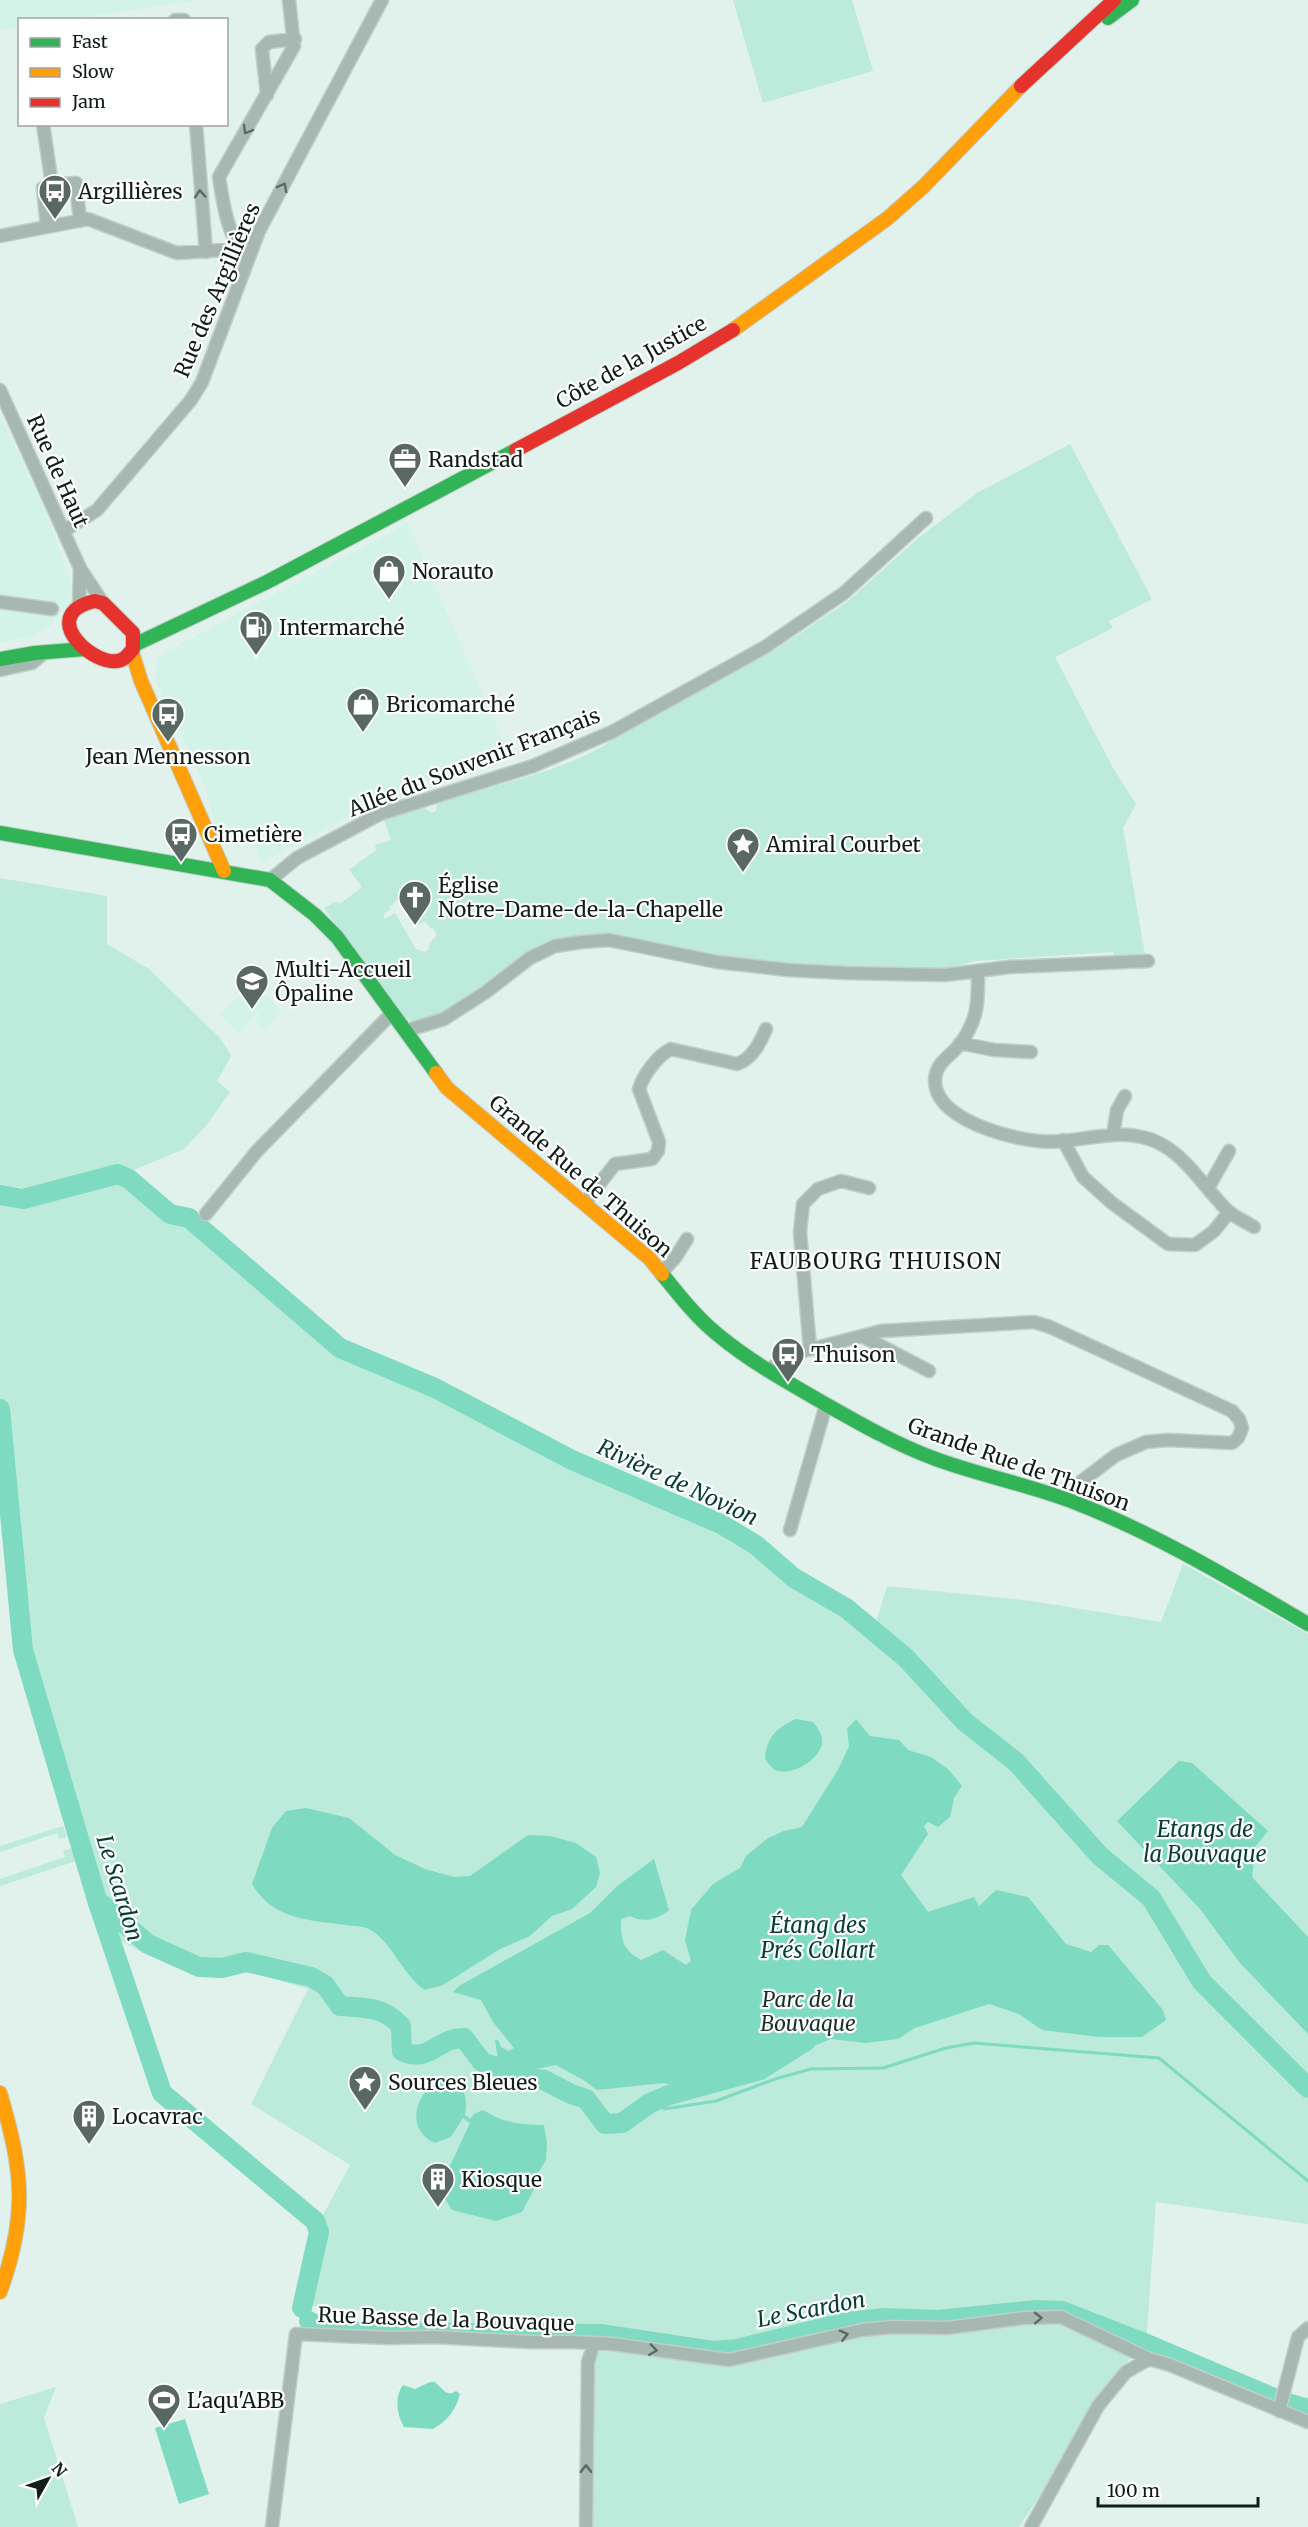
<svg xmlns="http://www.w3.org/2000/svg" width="1308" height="2527" font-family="Merriweather,serif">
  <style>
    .built { fill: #d4f3e8 }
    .green { fill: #bceadb; fill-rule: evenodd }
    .water { fill: #7edac1 }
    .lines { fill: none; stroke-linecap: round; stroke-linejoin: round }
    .stream { stroke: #7edac1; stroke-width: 3 }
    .river { stroke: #7edac1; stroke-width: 20 }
    .street-casing { stroke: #c1cec9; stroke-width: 15 }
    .fast-casing { stroke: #c1cec9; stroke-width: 16 }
    .slow-casing { stroke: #c1cec9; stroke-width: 16 }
    .jam-casing { stroke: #c1cec9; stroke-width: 16 }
    .street { stroke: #a7b8b2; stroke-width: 12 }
    .fast { stroke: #30b455; stroke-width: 14 }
    .slow { stroke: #ff9f0a; stroke-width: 14 }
    .jam { stroke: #e5322d; stroke-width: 14 }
    .oneway { stroke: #5c6a66 }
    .labels { text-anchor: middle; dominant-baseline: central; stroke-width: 4.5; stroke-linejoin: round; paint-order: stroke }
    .poi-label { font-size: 21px; fill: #111d19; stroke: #fff; text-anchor: start }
    .street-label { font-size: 21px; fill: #111d19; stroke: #fff }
    .park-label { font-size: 21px; font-style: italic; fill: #192f28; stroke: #fff }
    .neighbourhood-label { font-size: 22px; letter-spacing: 1.5px; fill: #111d19; stroke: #fff }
    .water-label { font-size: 22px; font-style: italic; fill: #053f32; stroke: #fff }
  </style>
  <rect width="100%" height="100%" fill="#e1f2ec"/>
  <path class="built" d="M0,0H201L72,19L20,20L19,28L0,30Z
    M0,414L48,517L74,591L52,625L30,637L0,642Z
    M408,523L508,752L395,792L261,863L254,844L236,843L215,823L206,789L155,678L158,656Z
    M249,987L260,997L264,993L281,1010L270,1026L264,1029L255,1019L259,1014L256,1012L240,1033L219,1015L238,997L241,998L243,996Z"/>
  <path class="green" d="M733,0H852L873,71L763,103Z
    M1070,444L1152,599L1109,621L1113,628L1055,657L1113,768L1136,804L1123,828L1145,954L1114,957L1113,952L976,961L942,970L775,969L679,951L550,942L524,954L493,981L447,1012L414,1022L403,1017L324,908L335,902L341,903L362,887L349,870L376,850L375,845L391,840L384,820L424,807L431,813L436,811L437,805L443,800C507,781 578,770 631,727L778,648L847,602L916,540L977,493ZM396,900L400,901V905H408L406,907L412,916L414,915L412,916L418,925L425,921L431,929L433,928L437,935L430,943L429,949L425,952L416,949L395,913L385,919L384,917V914L392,908H389L390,905L392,906Z
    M0,878L107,896V944L149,969L221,1039L231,1056L217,1081L230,1092L205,1127L184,1149L129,1172L99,1170L34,1189L0,1186Z
    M123,1182L166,1219L184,1227L194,1217L343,1344L436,1385L574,1456L723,1521L759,1544L795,1575L876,1622L887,1586L1032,1601L1161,1622L1183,1564L1308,1634V2224L1156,2202L1147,2332L1019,2527H591L588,2339L393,2333L385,2312L308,2306L323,2215L350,2165L251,2104L308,1989L251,1972L198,1977L139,1951L98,1927L68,1821L42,1746L16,1647L0,1481V1200L24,1205Z
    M63,1826L67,1837L59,1839L57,1833L0,1852V1846Z
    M72,1848L76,1861L0,1886V1879L65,1857L63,1851Z
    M56,2387L44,2418L78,2527H0V2404Z"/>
  <path class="water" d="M796,1719L813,1722C818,1728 823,1735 822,1743C820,1760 791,1777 775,1770C772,1768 768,1763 765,1759C766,1738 777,1727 796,1719Z
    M856,1719L870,1736L899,1740L908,1750L931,1757L948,1769L962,1786L954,1798L950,1817L938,1827L928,1822L924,1826L928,1834L901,1875L928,1912L974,1897L979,1906L996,1890L1028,1897L1066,1944L1091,1952L1099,1945H1108L1163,2010L1166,2020L1142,2037H1099L1042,2030L1019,2014L989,2004L915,2028L898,2039L866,2043L831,2039L801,2051L752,2062L676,2086L664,2083L597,2090L585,2081L556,2065L527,2071L498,2060L495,2040H498L501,2047L509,2051L514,2048L493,2022L481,2000L453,1992L459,1986L590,1913L616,1887L654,1859L669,1910C657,1920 644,1923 630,1916L621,1919C621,1940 622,1949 641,1960L663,1950L686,1965L691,1961L685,1940L691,1910L713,1884L740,1868L746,1856L768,1838L784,1831L802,1827L839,1768L849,1746L847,1729Z
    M1179,1761L1192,1763L1268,1831L1256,1846L1252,1877L1308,1937V2034L1240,1963L1200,1909L1117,1821Z
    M306,1808L349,1818L395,1855L425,1869L454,1877L470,1876L528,1835L550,1836L576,1843L596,1857L600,1873L596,1887L572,1909L552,1916L530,1936L500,1949L443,1985L425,1990C402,1975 392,1941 369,1929C363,1926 352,1926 346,1925C309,1920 273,1920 252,1884L272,1828L286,1811Z
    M445,2079C465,2081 468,2098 465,2115L470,2119L474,2114L483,2110C503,2123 521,2125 544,2125L547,2144L546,2160L538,2173L533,2191L522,2212L496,2221L452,2210L439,2189L470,2123L463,2118L451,2137L435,2143C401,2129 419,2084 445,2079Z
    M430,2382H435C442,2388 447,2398 456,2391L460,2394C456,2410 447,2421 433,2429L404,2427C397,2415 394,2397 403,2385L415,2389Z
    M185,2419L209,2494L179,2504L155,2428Z"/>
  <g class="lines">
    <path class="stream" d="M650,2103L653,2105
      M664,2109L716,2101L775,2079L811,2069L883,2068L946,2048L974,2043L1159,2058L1308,2181"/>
    <path class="river" d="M0,1195L23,1199L118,1174L129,1179L170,1214L189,1218L340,1348L435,1388L572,1460L721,1524L756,1545L794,1578L846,1608L906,1658L965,1722L1016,1762L1100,1856L1151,1898L1202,1982L1308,2088
      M0,1409L23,1650L97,1900L162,2093L315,2221L319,2232L302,2308
      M97,1900L148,1944L199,1967L222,1968L246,1962L311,1977L325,1985L340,2006C366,2008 382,2006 401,2026L402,2051C429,2064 439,2037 464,2038L482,2062L527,2078L544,2080L571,2094L586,2099L605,2124L622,2123L650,2103L669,2095L760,2070L806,2041
      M309,2321L322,2329L348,2332L600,2334L713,2351L737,2349L847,2322L885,2318L938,2320L1037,2310L1062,2311L1142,2342L1281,2401L1308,2409"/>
    <defs>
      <path id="street" d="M175,20H184
        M267,95L262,49L269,42L295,39
        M43,124L52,185L43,188L47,227
        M196,124L206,252
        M52,185L76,183L80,221
        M0,236L88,219L177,253L238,249
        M248,259C228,239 223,204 219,177L294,46L289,0
        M0,390L80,568L103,603
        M64,531L97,510L191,400L202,382L259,231L382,0
        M0,602L52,609
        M79,606L80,570
        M0,670L32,663L45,652
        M270,880L297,858L380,814L533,766L612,732L765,647L844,593L926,518
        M978,971C978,1000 979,1019 960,1044C950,1057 936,1062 935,1080C934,1119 1008,1138 1038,1141C1072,1145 1108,1129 1142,1137C1181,1145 1201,1185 1227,1210C1234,1217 1246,1222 1254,1227
        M405,1031L444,1019L486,992L530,958L555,946L582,942L609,940L717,962L788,970L846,973L945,975L1009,967L1148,961
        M960,1043L994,1050L1031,1052
        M1113,1135L1117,1110L1125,1096
        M1063,1140L1083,1177L1112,1203L1168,1244L1195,1245L1214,1231L1229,1212
        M1208,1188L1229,1151
        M584,1204L615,1164L652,1159L658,1151L659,1142L639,1089C643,1075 658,1055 671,1049L737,1064C752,1059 760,1043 766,1029
        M206,1214L257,1151L392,1013
        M662,1272L675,1258L687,1239
        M862,1336L929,1371
        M810,1349L800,1232L803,1204L818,1189L841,1181L869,1188
        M768,1371L784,1358L796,1353L881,1331L1034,1322L1050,1327L1232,1411L1239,1419L1242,1428L1238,1438L1232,1443L1168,1440L1146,1442L1116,1455L1078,1484L1069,1500
        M790,1530L826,1405
        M1279,2411L1298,2337L1308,2328
        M272,2527L296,2334L389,2338L433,2337L530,2342H573L612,2344L729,2360L862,2330L893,2327L947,2328L1024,2318L1061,2317L1149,2359L1170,2365L1308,2422
        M586,2527L588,2362L594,2343
        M1031,2527L1098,2406L1126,2372L1149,2359"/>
      <path id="fast" d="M1108,18L1132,0
        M134,645L267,582L516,450
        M0,659L35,653L85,649
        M0,833L270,880L315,915L337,937L436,1073
        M662,1274C679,1295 696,1317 717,1334C748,1360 785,1381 820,1401C857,1422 893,1443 933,1458C978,1475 1026,1484 1071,1501C1155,1533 1231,1579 1308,1624"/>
      <path id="slow" d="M733,330L888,218L924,186L1021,86
        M132,652L141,681L224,871
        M436,1073L447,1088L650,1259L662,1274
        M0,2093C23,2171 28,2215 0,2292"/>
      <path id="jam" d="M1021,86L1114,0
        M516,450L678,363L733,330
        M95,601L103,603L133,633V649C130,652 127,657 123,659C99,673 33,615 95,601Z"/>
    </defs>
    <use href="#street" class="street-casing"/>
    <use href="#fast" class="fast-casing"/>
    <use href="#slow" class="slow-casing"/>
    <use href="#jam" class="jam-casing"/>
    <use href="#street" class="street"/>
    <use href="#fast" class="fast"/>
    <use href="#slow" class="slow"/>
    <use href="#jam" class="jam"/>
  </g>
  <defs><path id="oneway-chevron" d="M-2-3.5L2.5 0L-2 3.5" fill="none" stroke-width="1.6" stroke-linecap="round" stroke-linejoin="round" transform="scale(1.5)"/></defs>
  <g class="oneway">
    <use href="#oneway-chevron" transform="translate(247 130) rotate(120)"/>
    <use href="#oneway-chevron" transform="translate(283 187) rotate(-62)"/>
    <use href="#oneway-chevron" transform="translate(200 194) rotate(-94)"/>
    <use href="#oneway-chevron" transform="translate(1038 2318) rotate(-1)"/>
    <use href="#oneway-chevron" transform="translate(844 2335) rotate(-14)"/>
    <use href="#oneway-chevron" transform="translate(653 2350) rotate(8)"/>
    <use href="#oneway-chevron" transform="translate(586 2469) rotate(-89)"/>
  </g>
  <defs>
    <symbol id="bus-pin" viewBox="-11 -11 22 30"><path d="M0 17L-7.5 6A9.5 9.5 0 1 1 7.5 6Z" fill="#5a6863" stroke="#fff"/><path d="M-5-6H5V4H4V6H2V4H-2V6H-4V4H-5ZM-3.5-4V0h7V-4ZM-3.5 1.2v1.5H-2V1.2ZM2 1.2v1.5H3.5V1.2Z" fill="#fff"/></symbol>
    <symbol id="office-pin" viewBox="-11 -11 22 30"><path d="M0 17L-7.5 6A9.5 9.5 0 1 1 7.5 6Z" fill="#5a6863" stroke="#fff"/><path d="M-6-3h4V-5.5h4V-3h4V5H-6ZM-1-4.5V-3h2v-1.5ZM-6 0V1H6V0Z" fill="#fff"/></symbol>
    <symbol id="shop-pin" viewBox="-11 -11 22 30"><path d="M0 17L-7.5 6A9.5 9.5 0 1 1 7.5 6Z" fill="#5a6863" stroke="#fff"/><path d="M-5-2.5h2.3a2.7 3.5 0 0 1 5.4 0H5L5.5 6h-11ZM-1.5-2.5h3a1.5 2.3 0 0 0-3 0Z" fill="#fff"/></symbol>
    <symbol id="fuel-pin" viewBox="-11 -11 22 30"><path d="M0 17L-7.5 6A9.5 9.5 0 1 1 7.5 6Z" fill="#5a6863" stroke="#fff"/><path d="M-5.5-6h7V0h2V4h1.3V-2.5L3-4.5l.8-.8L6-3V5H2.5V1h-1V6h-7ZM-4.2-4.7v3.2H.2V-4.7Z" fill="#fff"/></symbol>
    <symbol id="sight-pin" viewBox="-11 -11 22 30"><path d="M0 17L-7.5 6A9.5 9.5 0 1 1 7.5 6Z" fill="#5a6863" stroke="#fff"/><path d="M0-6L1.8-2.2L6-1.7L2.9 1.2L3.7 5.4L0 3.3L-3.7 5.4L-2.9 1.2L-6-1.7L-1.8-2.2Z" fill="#fff"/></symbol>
    <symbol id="church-pin" viewBox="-11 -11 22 30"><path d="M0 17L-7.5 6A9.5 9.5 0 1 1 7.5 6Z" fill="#5a6863" stroke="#fff"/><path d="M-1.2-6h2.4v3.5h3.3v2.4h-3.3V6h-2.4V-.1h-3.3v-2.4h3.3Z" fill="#fff"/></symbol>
    <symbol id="school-pin" viewBox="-11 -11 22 30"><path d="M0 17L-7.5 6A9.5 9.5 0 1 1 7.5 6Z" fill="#5a6863" stroke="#fff"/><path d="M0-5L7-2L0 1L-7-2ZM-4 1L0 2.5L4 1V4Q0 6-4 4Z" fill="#fff"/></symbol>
    <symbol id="building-pin" viewBox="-11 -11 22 30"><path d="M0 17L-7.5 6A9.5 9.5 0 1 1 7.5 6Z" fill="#5a6863" stroke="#fff"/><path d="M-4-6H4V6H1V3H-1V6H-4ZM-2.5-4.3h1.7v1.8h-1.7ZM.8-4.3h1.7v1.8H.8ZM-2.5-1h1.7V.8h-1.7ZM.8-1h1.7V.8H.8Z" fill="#fff"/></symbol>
    <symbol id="stadium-pin" viewBox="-11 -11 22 30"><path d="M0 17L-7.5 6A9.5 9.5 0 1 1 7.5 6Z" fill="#5a6863" stroke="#fff"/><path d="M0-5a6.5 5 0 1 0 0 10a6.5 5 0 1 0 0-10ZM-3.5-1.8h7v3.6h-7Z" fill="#fff"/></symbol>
  </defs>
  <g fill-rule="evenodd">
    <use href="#bus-pin" x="36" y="172" width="38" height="52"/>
    <use href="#office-pin" x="386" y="440" width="38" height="52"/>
    <use href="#shop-pin" x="370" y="552" width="38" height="52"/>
    <use href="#fuel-pin" x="237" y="608" width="38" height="52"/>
    <use href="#shop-pin" x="344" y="685" width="38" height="52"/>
    <use href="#bus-pin" x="149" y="695" width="38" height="52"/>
    <use href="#bus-pin" x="162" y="815" width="38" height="52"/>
    <use href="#sight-pin" x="724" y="825" width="38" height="52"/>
    <use href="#church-pin" x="396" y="878" width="38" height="52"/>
    <use href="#school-pin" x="233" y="962" width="38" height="52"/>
    <use href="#bus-pin" x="769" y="1335" width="38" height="52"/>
    <use href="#sight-pin" x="346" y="2063" width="38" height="52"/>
    <use href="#building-pin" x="70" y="2097" width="38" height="52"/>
    <use href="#building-pin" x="419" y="2160" width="38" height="52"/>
    <use href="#stadium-pin" x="145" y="2381" width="38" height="52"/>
  </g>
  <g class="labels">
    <g class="poi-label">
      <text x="78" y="191">Argillières</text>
      <text x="428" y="459">Randstad</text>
      <text x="412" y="571">Norauto</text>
      <text x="279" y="627">Intermarché</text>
      <text x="386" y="704">Bricomarché</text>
      <text x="168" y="756" text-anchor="middle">Jean Mennesson</text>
      <text x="204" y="834">Cimetière</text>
      <text x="766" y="844">Amiral Courbet</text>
      <text x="438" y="885">Église<tspan x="438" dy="24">Notre-Dame-de-la-Chapelle</tspan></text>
      <text x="275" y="969">Multi-Accueil<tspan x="275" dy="24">Ôpaline</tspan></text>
      <text x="811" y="1354">Thuison</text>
      <text x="388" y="2082">Sources Bleues</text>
      <text x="112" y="2116">Locavrac</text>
      <text x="461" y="2179">Kiosque</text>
      <text x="187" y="2400">L'aqu'ABB</text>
    </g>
    <g class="street-label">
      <text transform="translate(217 290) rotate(-67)">Rue des Argillières</text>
      <text transform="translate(631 362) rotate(-29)">Côte de la Justice</text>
      <text transform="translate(58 471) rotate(66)">Rue de Haut</text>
      <text transform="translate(474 762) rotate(-21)">Allée du Souvenir Français</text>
      <text transform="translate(581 1176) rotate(41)">Grande Rue de Thuison</text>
      <text transform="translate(1019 1464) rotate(20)">Grande Rue de Thuison</text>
      <text transform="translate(446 2319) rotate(2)">Rue Basse de la Bouvaque</text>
    </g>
    <g class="park-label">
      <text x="808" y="1999">Parc de la<tspan x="808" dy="24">Bouvaque</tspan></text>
    </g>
    <g class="neighbourhood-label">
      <text x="876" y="1261">FAUBOURG THUISON</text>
    </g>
    <g class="water-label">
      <text transform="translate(678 1482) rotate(25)">Rivière de Novion</text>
      <text x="1205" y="1829">Etangs de<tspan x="1205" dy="25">la Bouvaque</tspan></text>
      <text transform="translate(120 1888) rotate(73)">Le Scardon</text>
      <text x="818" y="1925">Étang des<tspan x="818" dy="25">Prés Collart</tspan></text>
      <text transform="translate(811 2309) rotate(-11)">Le Scardon</text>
    </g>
  </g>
  <rect x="18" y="18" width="210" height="108" fill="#ffffff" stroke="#a0a5a3" stroke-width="1.5"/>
  <rect x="30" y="38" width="30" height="9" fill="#30b455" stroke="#a0a5a3" stroke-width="1.5"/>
  <text x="72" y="48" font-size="18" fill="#111d19">Fast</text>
  <rect x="30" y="68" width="30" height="9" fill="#ff9f0a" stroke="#a0a5a3" stroke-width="1.5"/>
  <text x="72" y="78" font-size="18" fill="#111d19">Slow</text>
  <rect x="30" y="98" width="30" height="9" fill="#e5322d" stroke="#a0a5a3" stroke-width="1.5"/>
  <text x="72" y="108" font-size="18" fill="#111d19">Jam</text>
  <g transform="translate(48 2479) rotate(50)" stroke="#ffffff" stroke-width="4.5" paint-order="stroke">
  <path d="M0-4.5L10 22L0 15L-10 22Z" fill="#111d19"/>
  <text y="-9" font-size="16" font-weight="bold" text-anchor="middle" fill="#111d19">N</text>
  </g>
  <path d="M1098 2497v9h160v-9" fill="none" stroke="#111d19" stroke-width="3"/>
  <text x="1107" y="2497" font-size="18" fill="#111d19" stroke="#ffffff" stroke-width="4.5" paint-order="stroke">100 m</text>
</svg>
